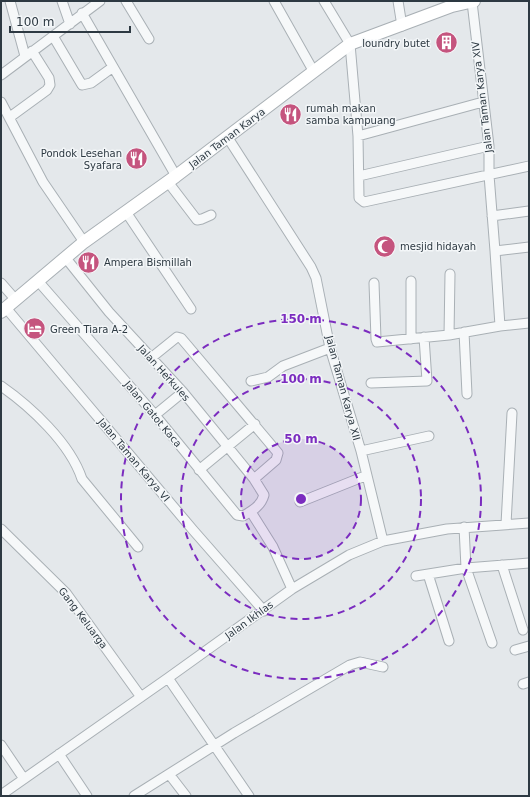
<svg xmlns="http://www.w3.org/2000/svg" width="530" height="797" font-family="'DejaVu Sans',sans-serif">
  <style>
    .lines { fill: none; stroke-linecap: round; stroke-linejoin: round }
    .street-casing { stroke: #a9b0b5; stroke-width: 11 }
    .secondary-casing { stroke: #a9b0b5; stroke-width: 14 }
    .street { stroke: #f6f8f9; stroke-width: 9 }
    .secondary { stroke: #fff; stroke-width: 12 }
    .ring { fill: none; stroke: #7b2cbf; stroke-width: 2; stroke-dasharray: 7 5 }
    .labels { text-anchor: middle; dominant-baseline: central; stroke-width: 3; stroke-linejoin: round; paint-order: stroke }
    .poi-label { font-size: 10px; fill: #2d3942; stroke: #f3f6f8; text-anchor: start }
    .street-label { font-size: 10px; fill: #2d3942; stroke: #f3f6f8 }
    .centre { fill: #7b2cbf; stroke: #f3f6f8; stroke-width: 2 }
    .ring-label { font-size: 12px; text-anchor: middle; font-weight: bold; fill: #7b2cbf; stroke: #f3f6f8; stroke-width: 3; stroke-linejoin: round; paint-order: stroke }
  </style>
  <rect width="100%" height="100%" fill="#e4e8eb"/>
  <g class="lines">
    <defs>
      <path id="street" d="M10,1L25,56
        M62,1L70,24
        M126,1L149,39
        M274,1L314,72
        M324,1L350,44L358,136L359,198L364,202L529,166
        M398,1L402,26
        M472,2L489,146V175L495,251L529,247
        M82,13L176,176
        M53,36L82,85L91,83L113,67
        M1,75L100,1
        M1,102L43,182L84,242
        M10,117L47,90L50,85L49,78L32,51
        M358,136L483,102
        M228,138L311,267L316,278L330,348L361,451L383,541
        M359,176L489,146
        M168,182L197,220L202,219L211,215
        M126,212L191,309
        M492,216L529,211
        M495,251L500,326L529,323
        M38,281L155,415L237,515L243,516C252,511 261,506 264,495L254,479L183,392L109,312L65,257
        M411,281V339
        M1,283L15,299
        M374,283L376,339L377,342L449,335L500,326
        M6,308L193,530L264,611
        M464,332L467,394
        M449,335L450,274
        M151,358L177,337L181,338L187,345L278,453L276,460L254,479
        M251,381L268,377L283,366L330,348
        M371,383L427,381L424,337
        M1,386C31,407 70,443 82,479L138,547
        M155,415L183,392
        M361,451L429,436
        M199,470L255,424
        M300,502L365,476
        M251,512L273,547L292,589
        M506,524L512,413
        M464,527L466,568L492,643
        M1,529L66,593L141,697
        M502,565L523,630
        M428,574L449,641
        M416,576L466,568L529,563
        M515,650L529,646
        M168,678L249,796
        M523,684L529,682
        M1,745L24,779
        M59,754L87,796
        M169,774L186,796
        M1,795L168,678L292,589L349,555L383,541L447,529L529,523
        M134,796L234,733L350,665L360,662L383,667"/>
      <path id="secondary" d="M1,312L84,242L176,176L350,44L452,6L474,1"/>
    </defs>
    <use href="#street" class="street-casing"/>
    <use href="#secondary" class="secondary-casing"/>
    <use href="#street" class="street"/>
    <use href="#secondary" class="secondary"/>
  </g>
  <circle cx="301" cy="499" r="60" fill="#7b2cbf" fill-opacity=".12"/>
  <g class="ring">
    <circle cx="301" cy="499" r="60"/>
    <circle cx="301" cy="499" r="120"/>
    <circle cx="301" cy="499" r="180"/>
  </g>
  <defs>
    <symbol id="building-disc" viewBox="-11 -11 22 22"><circle r="9.5" fill="#c5547e" stroke="#f3f6f8"/><path d="M-4-6H4V6H1V3H-1V6H-4ZM-2.5-4.3h1.7v1.8h-1.7ZM.8-4.3h1.7v1.8H.8ZM-2.5-1h1.7V.8h-1.7ZM.8-1h1.7V.8H.8Z" fill="#fff"/></symbol>
    <symbol id="restaurant-disc" viewBox="-11 -11 22 22"><circle r="9.5" fill="#c5547e" stroke="#f3f6f8"/><path d="M-5-6h1v4h1v-4h1v4h1v-4h1v5L-1.5 .5V6h-2V.5L-5-1ZM5-6V6H3V1.5H1.5Q1.5-4 5-6Z" fill="#fff"/></symbol>
    <symbol id="mosque-disc" viewBox="-11 -11 22 22"><circle r="9.5" fill="#c5547e" stroke="#f3f6f8"/><path d="M3.5-4.9A6 6 0 1 0 3.5 4.9A5 5 0 1 1 3.5-4.9Z" fill="#fff"/></symbol>
    <symbol id="hotel-disc" viewBox="-11 -11 22 22"><circle r="9.5" fill="#c5547e" stroke="#f3f6f8"/><path d="M-6-4.5h1.5V1H6V5H4.5V3h-9V5H-6ZM-4 0a1.8 1.8 0 1 1 3.6 0ZM.5 0V-2.5h3Q6-2.5 6 0Z" fill="#fff"/></symbol>
  </defs>
  <g fill-rule="evenodd">
    <use href="#building-disc" x="434" y="30" width="25" height="25"/>
    <use href="#restaurant-disc" x="278" y="102" width="25" height="25"/>
    <use href="#restaurant-disc" x="124" y="146" width="25" height="25"/>
    <use href="#mosque-disc" x="372" y="234" width="25" height="25"/>
    <use href="#restaurant-disc" x="76" y="250" width="25" height="25"/>
    <use href="#hotel-disc" x="22" y="316" width="25" height="25"/>
  </g>
  <g class="labels">
    <g class="poi-label">
      <text x="430" y="43" text-anchor="end">loundry butet</text>
      <text x="306" y="108">rumah makan<tspan x="306" dy="12">samba kampuang</tspan></text>
      <text x="122" y="153" text-anchor="end">Pondok Lesehan<tspan x="122" dy="12">Syafara</tspan></text>
      <text x="400" y="246">mesjid hidayah</text>
      <text x="104" y="262">Ampera Bismillah</text>
      <text x="50" y="329">Green Tiara A-2</text>
    </g>
    <g class="street-label">
      <text transform="translate(482 97) rotate(-97)">Jalan Taman Karya XIV</text>
      <text transform="translate(227 138) rotate(-37)">Jalan Taman Karya</text>
      <text transform="translate(164 373) rotate(48)">Jalan Herkules</text>
      <text transform="translate(343 388) rotate(75)">Jalan Taman Karya XII</text>
      <text transform="translate(153 414) rotate(50)">Jalan Gatot Kaca</text>
      <text transform="translate(134 460) rotate(50)">Jalan Taman Karya VI</text>
      <text transform="translate(83 618) rotate(53)">Gang Keluarga</text>
      <text transform="translate(249 620) rotate(-36)">Jalan Ikhlas</text>
    </g>
  </g>
  <circle cx="301" cy="499" r="6" class="centre"/>
  <g class="ring-label">
    <text x="301" y="323">150 m</text>
    <text x="301" y="383">100 m</text>
    <text x="301" y="443">50 m</text>
  </g>
  <rect width="530" height="797" fill="none" stroke="#2d3942" stroke-width="4"/>
  <path d="M10 26v6h120v-6" fill="none" stroke="#2d3942" stroke-width="2"/>
  <text x="16" y="26" font-size="12" fill="#2d3942" stroke="#f3f6f8" stroke-width="3" paint-order="stroke">100 m</text>
</svg>
